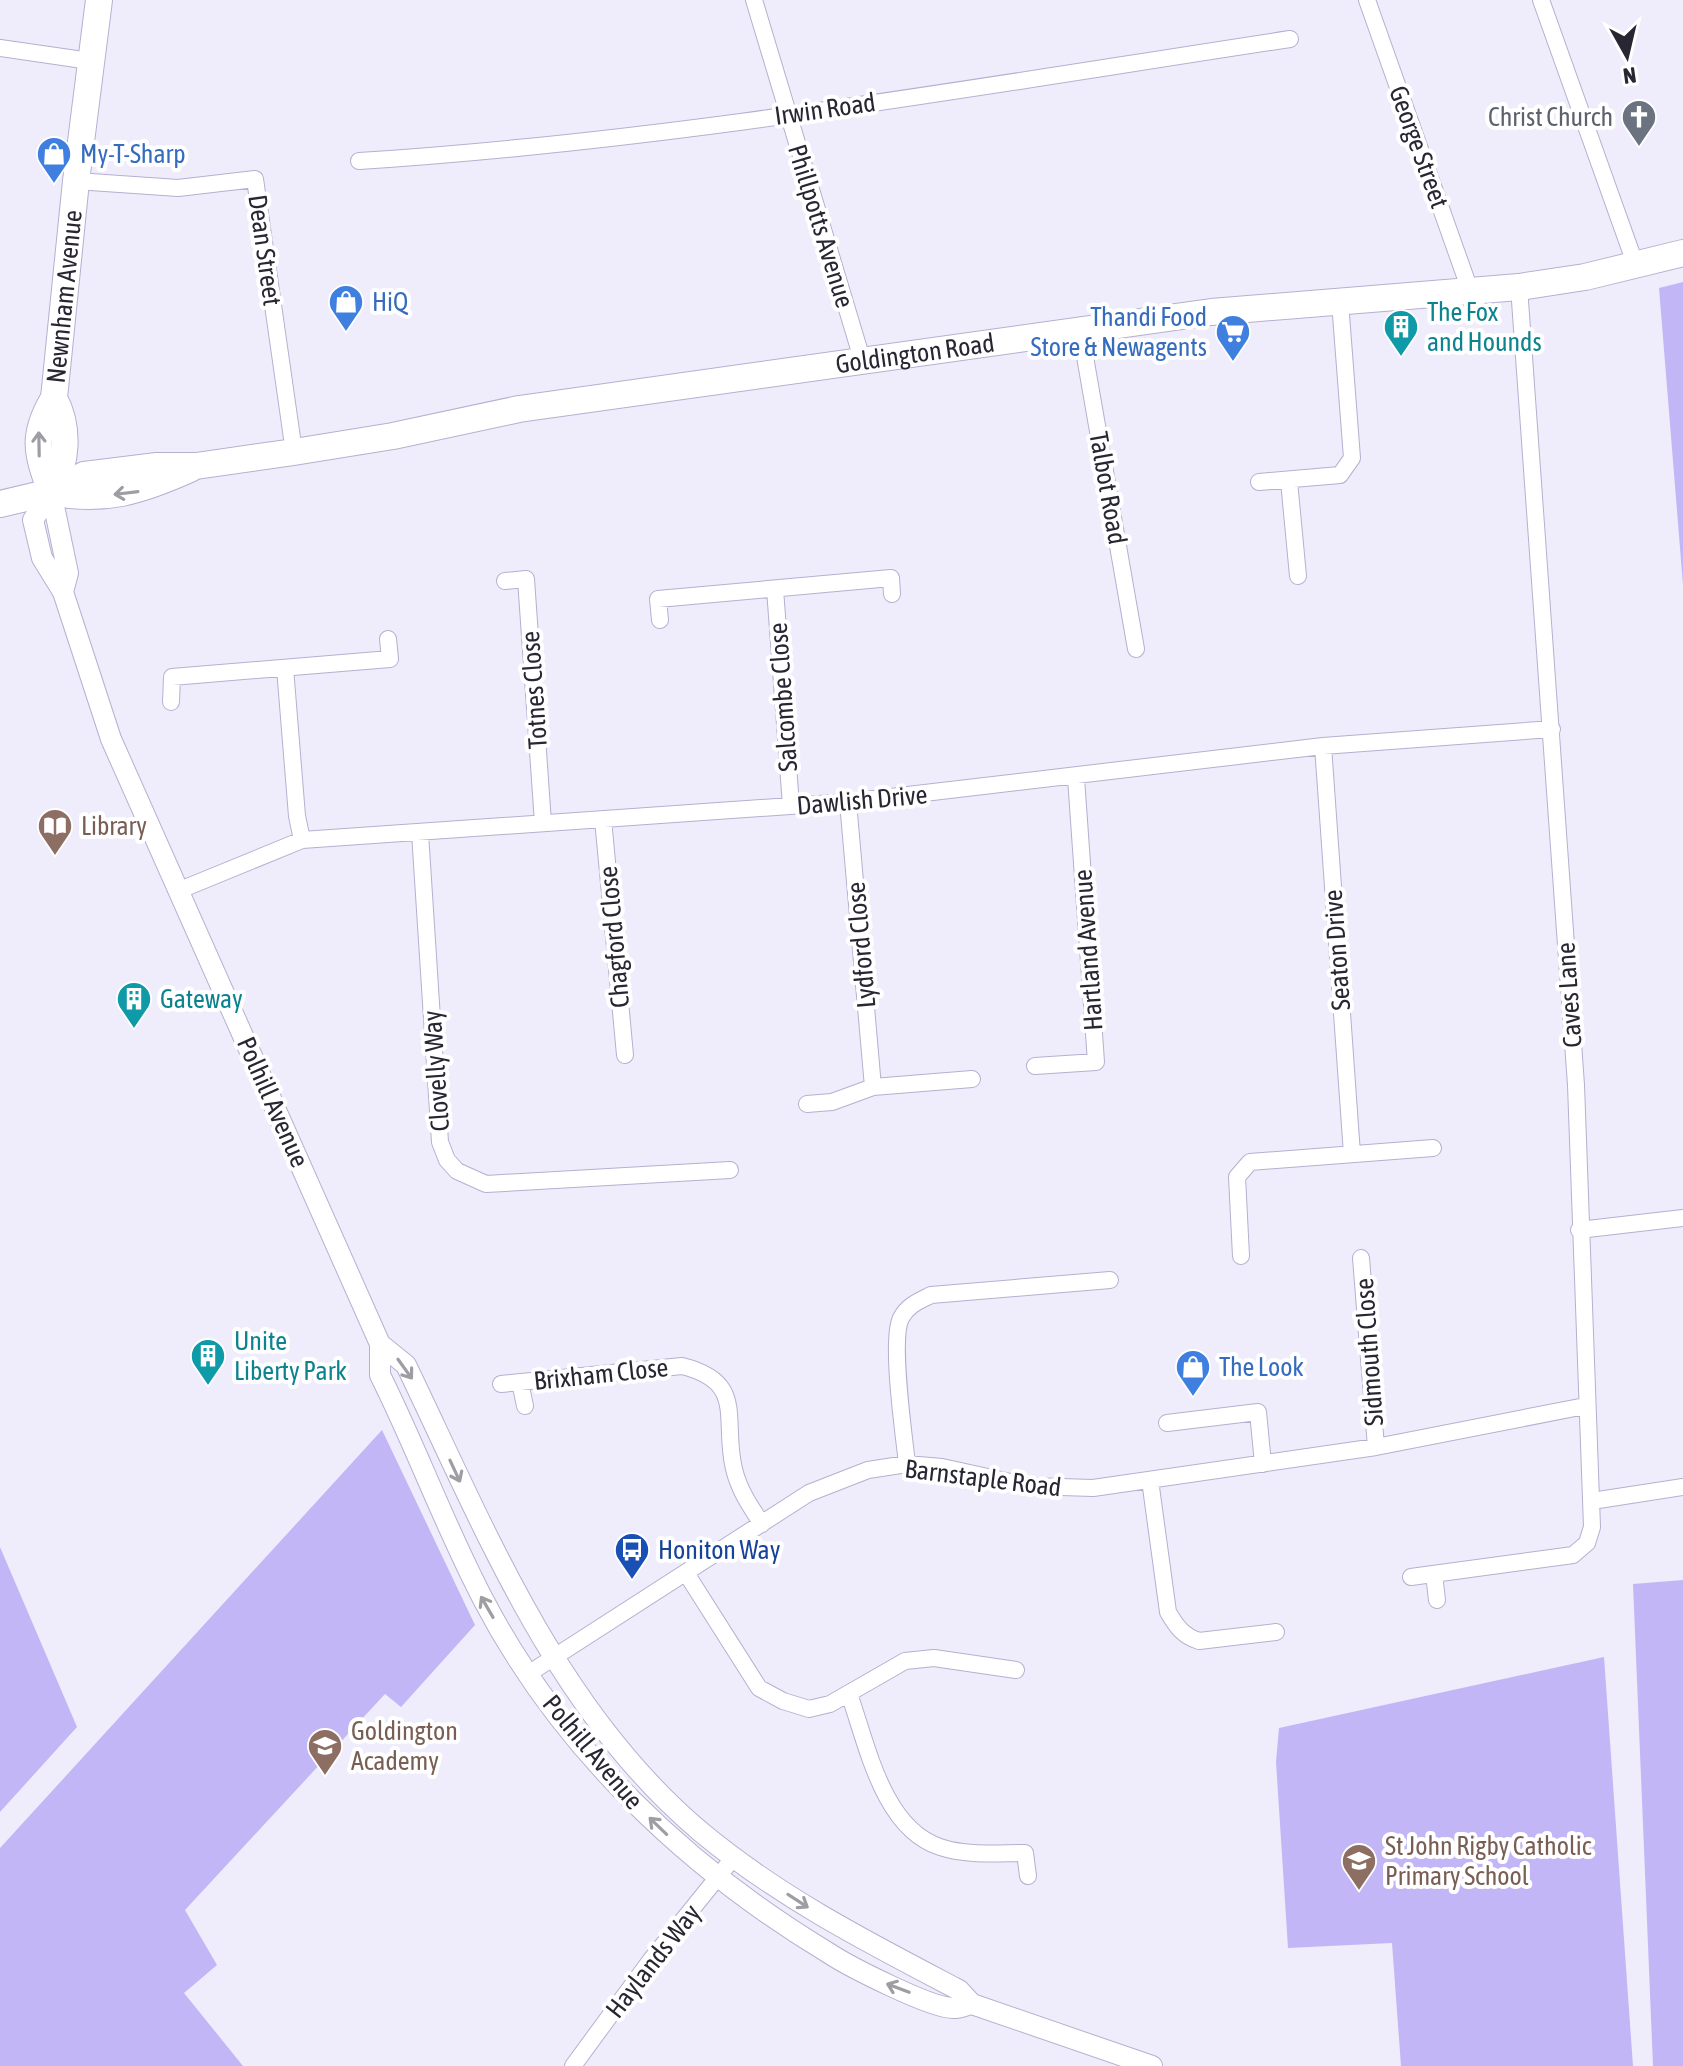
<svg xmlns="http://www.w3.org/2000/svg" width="1683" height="2066" font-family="'Asap Condensed',sans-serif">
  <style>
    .green { fill: #c3b6f7 }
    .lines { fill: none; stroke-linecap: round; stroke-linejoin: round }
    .minor-casing { stroke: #b5b0cf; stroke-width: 18 }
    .tertiary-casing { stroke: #b5b0cf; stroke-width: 22 }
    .primary-casing { stroke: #b5b0cf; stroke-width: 28 }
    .minor { stroke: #fff; stroke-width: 16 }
    .tertiary { stroke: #fff; stroke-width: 20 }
    .primary { stroke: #fff; stroke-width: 26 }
    .oneway { stroke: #9e9da3 }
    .labels { text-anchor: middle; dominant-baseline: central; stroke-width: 8; stroke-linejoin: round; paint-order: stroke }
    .street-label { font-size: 26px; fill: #282632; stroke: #fff }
    .worship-label { font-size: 26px; fill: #5b616d; stroke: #fff; text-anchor: end }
    .shop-label { font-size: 26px; fill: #366cbe; stroke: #fff; text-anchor: start }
    .culture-label { font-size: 26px; fill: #0d838f; stroke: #fff; text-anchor: start }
    .education-label { font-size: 26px; fill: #785e54; stroke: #fff; text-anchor: start }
    .transit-label { font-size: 26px; fill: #164399; stroke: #fff; text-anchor: start }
  </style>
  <rect width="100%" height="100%" fill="#efedfb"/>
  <path class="green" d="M1683,282V585L1659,288Z
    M382,1430L475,1625L401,1707L385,1694L185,1910L217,1965L184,1993L243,2066H0V1848Z
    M0,1547L77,1727L0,1812Z
    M1683,1580V2066H1653L1633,1584Z
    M1604,1657L1633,2066H1401L1392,1943L1288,1948L1276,1762L1279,1728Z"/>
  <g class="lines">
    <defs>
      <path id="minor" d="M754,0L862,359
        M1367,0L1471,293
        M1541,0L1636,266
        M0,48L90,61
        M359,161C671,141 981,86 1290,39
        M76,181L178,188L255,179L294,452
        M1080,328L1136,649
        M1289,481L1298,576
        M1259,482L1340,475L1352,458L1340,302
        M505,581L526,579L543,823
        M775,589L791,806
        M660,620L658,599L891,578L892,594
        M285,668L297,816L302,840
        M171,702L172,677L390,659L388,639
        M1323,746L1352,1154
        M848,802L873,1087
        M603,819L625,1055
        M420,833L440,1142L447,1160L457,1171L486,1184L730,1170
        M180,890L302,840L848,802L1323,746L1552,729
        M1035,1066L1096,1062L1076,778
        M807,1104L832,1102L873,1087L972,1079
        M1579,1230L1683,1218
        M1241,1256L1237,1177L1250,1162L1433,1148
        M1361,1258L1376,1447
        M520,1382L525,1406
        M501,1384L682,1366C747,1382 722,1419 734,1469C739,1490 750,1506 762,1524
        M1167,1423L1258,1412L1263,1464
        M907,1464C904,1435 890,1340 901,1318C908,1305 919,1301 931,1295L1110,1280
        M1150,1480L1168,1612C1176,1626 1183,1636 1199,1641L1276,1632
        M1592,1501L1683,1487
        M686,1573L759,1688L783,1701L809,1709L830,1704L905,1661L934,1658L1016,1670
        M1434,1574L1437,1600
        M1411,1577L1573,1555L1587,1543L1592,1527L1576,1085L1519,287
        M528,1674L809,1493L868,1470L907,1464L942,1467L1029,1486L1093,1488L1376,1447L1585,1406
        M849,1694C867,1743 882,1828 940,1847C967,1856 997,1853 1025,1853L1028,1876
        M573,2066L650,1961L734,1857"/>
      <path id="tertiary" d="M51,492L33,520L42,558L63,592L111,739L380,1344V1375C417,1449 445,1527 484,1601C561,1748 686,1867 827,1952C848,1966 932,2009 954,2008C960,2008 966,2005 972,2004
        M51,492L68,573L63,592
        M380,1344L406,1365C486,1531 556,1710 701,1832C779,1897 869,1943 959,1990L972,2004L1152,2066"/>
      <g id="primary">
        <path id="s1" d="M51,492C67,464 70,428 54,398L76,181L99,0"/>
        <path d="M51,492C104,503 141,491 190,469"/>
        <path d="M51,492C37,453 31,436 54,398"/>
        <path id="s2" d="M0,504L51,492L84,475L157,466H196L294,452L393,436L519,409L1211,312L1519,287L1585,277L1683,253"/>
      </g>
    </defs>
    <use href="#minor" class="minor-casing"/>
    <use href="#tertiary" class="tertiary-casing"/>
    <use href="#primary" class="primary-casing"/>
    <use href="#minor" class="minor"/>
    <use href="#tertiary" class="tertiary"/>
    <use href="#primary" class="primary"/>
  </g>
  <defs><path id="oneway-shaft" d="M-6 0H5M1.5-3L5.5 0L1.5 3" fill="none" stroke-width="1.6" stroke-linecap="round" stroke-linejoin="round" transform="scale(2)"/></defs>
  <g class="oneway">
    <use href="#oneway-shaft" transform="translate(39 444) rotate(-91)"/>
    <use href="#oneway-shaft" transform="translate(126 493) rotate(173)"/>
    <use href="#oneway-shaft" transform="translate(405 1369) rotate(54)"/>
    <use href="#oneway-shaft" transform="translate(455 1471) rotate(65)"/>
    <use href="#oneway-shaft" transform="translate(487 1607) rotate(-120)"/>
    <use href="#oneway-shaft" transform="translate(658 1826) rotate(-136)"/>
    <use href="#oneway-shaft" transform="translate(798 1901) rotate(33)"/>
    <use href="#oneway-shaft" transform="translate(898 1988) rotate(-159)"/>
  </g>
  <defs>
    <symbol id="church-pin" viewBox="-11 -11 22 30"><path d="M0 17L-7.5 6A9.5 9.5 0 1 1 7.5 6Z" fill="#6b7280" stroke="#fff"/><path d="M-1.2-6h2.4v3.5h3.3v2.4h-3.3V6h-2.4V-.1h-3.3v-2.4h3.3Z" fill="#fff"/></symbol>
    <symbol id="shop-pin" viewBox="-11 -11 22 30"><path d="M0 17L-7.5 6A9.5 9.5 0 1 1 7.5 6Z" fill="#3f7fe0" stroke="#fff"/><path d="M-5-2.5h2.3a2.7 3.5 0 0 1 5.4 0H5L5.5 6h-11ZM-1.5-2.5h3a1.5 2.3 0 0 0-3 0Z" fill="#fff"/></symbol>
    <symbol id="building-pin" viewBox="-11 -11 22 30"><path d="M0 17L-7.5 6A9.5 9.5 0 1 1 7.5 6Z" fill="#0f9aa8" stroke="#fff"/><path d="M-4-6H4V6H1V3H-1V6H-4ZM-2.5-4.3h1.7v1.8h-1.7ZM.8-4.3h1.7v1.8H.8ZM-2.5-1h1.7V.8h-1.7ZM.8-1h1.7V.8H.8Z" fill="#fff"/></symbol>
    <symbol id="supermarket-pin" viewBox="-11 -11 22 30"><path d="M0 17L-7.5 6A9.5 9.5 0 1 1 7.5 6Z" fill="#3f7fe0" stroke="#fff"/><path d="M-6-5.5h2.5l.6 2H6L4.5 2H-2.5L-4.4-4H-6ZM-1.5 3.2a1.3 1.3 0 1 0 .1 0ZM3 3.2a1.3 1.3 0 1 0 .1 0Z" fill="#fff"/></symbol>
    <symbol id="library-pin" viewBox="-11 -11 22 30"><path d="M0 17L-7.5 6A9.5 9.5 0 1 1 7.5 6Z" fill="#8d6e63" stroke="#fff"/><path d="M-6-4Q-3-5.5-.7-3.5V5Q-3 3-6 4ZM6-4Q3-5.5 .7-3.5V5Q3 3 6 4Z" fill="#fff"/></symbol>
    <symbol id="bus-pin" viewBox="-11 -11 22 30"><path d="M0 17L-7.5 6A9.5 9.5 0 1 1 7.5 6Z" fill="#1a4fb4" stroke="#fff"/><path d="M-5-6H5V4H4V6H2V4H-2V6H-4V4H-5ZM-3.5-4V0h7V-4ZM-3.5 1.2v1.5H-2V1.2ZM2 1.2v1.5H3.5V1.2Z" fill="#fff"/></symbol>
    <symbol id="school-pin" viewBox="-11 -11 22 30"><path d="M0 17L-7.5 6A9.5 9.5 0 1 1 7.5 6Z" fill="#8d6e63" stroke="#fff"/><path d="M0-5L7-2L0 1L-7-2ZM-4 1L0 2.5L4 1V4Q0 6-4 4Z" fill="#fff"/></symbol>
  </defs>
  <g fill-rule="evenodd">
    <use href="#church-pin" x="1619" y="97" width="40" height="54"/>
    <use href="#shop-pin" x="34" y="134" width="40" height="54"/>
    <use href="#shop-pin" x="326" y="282" width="40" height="54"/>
    <use href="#building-pin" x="1381" y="307" width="40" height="54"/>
    <use href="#supermarket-pin" x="1213" y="312" width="40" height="54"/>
    <use href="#library-pin" x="35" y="806" width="40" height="54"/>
    <use href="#building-pin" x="114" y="979" width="40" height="54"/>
    <use href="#building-pin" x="188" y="1336" width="40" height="54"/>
    <use href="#shop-pin" x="1173" y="1347" width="40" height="54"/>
    <use href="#bus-pin" x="612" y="1530" width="40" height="54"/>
    <use href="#school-pin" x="305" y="1726" width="40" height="54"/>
    <use href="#school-pin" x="1339" y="1841" width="40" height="54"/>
  </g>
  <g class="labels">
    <g class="street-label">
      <text transform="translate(825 109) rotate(-8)">Irwin Road</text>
      <text transform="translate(1419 147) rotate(70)">George Street</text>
      <text transform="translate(821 226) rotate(73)">Phillpotts Avenue</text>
      <text transform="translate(265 250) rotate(82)">Dean Street</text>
      <text stroke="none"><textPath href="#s1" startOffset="200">Newnham Avenue</textPath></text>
      <text stroke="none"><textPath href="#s2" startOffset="930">Goldington Road</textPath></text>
      <text transform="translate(1108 488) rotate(80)">Talbot Road</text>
      <text transform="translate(534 690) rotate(-94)">Totnes Close</text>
      <text transform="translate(783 697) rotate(-94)">Salcombe Close</text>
      <text transform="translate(862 800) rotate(-5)">Dawlish Drive</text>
      <text transform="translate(614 937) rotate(-95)">Chagford Close</text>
      <text transform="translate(861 945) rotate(-95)">Lydford Close</text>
      <text transform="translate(1088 950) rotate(-94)">Hartland Avenue</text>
      <text transform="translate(1337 950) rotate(-94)">Seaton Drive</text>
      <text transform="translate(1569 995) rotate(-94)">Caves Lane</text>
      <text transform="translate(436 1071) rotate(-94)">Clovelly Way</text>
      <text transform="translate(273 1102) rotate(66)">Polhill Avenue</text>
      <text transform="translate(1369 1352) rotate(-94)">Sidmouth Close</text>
      <text transform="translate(601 1374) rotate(-6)">Brixham Close</text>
      <text transform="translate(983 1478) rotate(7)">Barnstaple Road</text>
      <text transform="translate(593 1752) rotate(50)">Polhill Avenue</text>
      <text transform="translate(653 1961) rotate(-52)">Haylands Way</text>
    </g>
    <g class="worship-label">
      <text x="1613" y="117">Christ Church</text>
    </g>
    <g class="shop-label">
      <text x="80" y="154">My-T-Sharp</text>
      <text x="372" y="302">HiQ</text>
      <text x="1207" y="317" text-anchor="end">Thandi Food<tspan x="1207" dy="30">Store &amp; Newagents</tspan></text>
      <text x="1219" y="1367">The Look</text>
    </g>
    <g class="culture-label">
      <text x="1427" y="312">The Fox<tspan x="1427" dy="30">and Hounds</tspan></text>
      <text x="160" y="999">Gateway</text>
      <text x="234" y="1341">Unite<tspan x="234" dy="30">Liberty Park</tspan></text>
    </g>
    <g class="education-label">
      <text x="81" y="826">Library</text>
      <text x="351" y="1731">Goldington<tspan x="351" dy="30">Academy</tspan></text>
      <text x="1385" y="1846">St John Rigby Catholic<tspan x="1385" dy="30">Primary School</tspan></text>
    </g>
    <g class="transit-label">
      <text x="658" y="1550">Honiton Way</text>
    </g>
  </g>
  <g transform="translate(1627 56) rotate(172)" stroke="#ffffff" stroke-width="6" paint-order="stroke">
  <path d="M0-6L14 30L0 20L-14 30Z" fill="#282632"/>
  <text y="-12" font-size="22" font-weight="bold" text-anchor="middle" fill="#282632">N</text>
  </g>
</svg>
